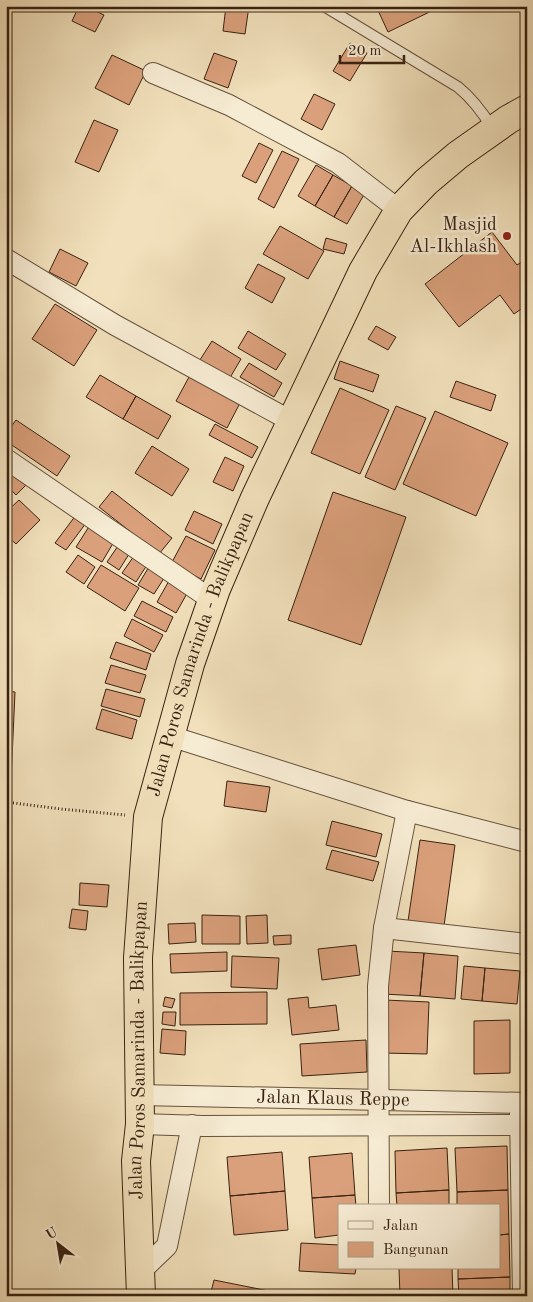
<svg xmlns="http://www.w3.org/2000/svg" width="533" height="1302" font-family="'Old Standard TT',serif">
  <style>
    .building { fill: #daa07b; stroke: #392211 }
    .lines { fill: none; stroke-linecap: round; stroke-linejoin: round }
    .lane-casing { stroke: #67523c; stroke-width: 12 }
    .street-casing { stroke: #67523c; stroke-width: 22 }
    .highway-casing { stroke: #392211; stroke-width: 30 }
    .path { stroke: #392211; stroke-width: 3; stroke-dasharray: 1 2.5; stroke-linecap: butt }
    .lane { stroke: #f6ebd3; stroke-width: 10 }
    .street { stroke: #f6ebd3; stroke-width: 20 }
    .highway { stroke: #f1e0bb; stroke-width: 28 }
    .poi-dot { fill: #8f2418; stroke: #f6ebd3; stroke-width: 2 }
    .labels { text-anchor: middle; dominant-baseline: central; stroke-width: 5; stroke-linejoin: round; paint-order: stroke }
    .poi-label { font-size: 19px; fill: #392211; stroke: #f6ebd3; text-anchor: end }
    .street-label { font-size: 19px; fill: #392211; stroke: #f6ebd3 }
  </style>
  <rect width="100%" height="100%" fill="#f1e0bb"/>
  <filter id="stains"><feTurbulence type="fractalNoise" baseFrequency=".004" numOctaves="4"/><feColorMatrix values="0 0 0 0 .2 0 0 0 0 .09 0 0 0 0 .02 0 0 0 .5 -.17"/></filter>
  <radialGradient id="worn" r=".72"><stop offset=".6" stop-color="#630" stop-opacity="0"/><stop offset="1" stop-color="#630" stop-opacity=".3"/></radialGradient>
  <path class="building" d="M79,6H85L104,15L95,32L72,21Z
    M226,6H249L245,34L223,31Z
    M376,6H442L388,32Z
    M350,43L367,53L350,81L333,71Z
    M214,53L237,61L228,88L204,79Z
    M112,55L146,71L129,105L95,88Z
    M314,94L335,104L322,130L301,119Z
    M94,120L118,130L99,172L75,162Z
    M259,143L273,150L256,183L242,176Z
    M282,151L299,159L274,208L258,199Z
    M316,165L333,175L315,206L298,196Z
    M333,175L352,186L334,217L315,206Z
    M352,186L365,193L347,224L334,217Z
    M280,226L324,251L308,279L263,254Z
    M492,232L517,265L526,259L527,260V305L514,314L500,295L459,327L425,284Z
    M326,238L347,244L344,254L323,249Z
    M60,249L88,263L76,286L49,272Z
    M258,264L285,278L272,303L245,288Z
    M55,304L97,330L74,366L32,339Z
    M376,326L396,337L388,350L368,339Z
    M248,331L286,354L276,370L238,348Z
    M212,341L241,359L228,381L198,363Z
    M340,361L379,375L373,392L334,379Z
    M249,363L282,383L274,397L240,377Z
    M100,375L136,396L123,419L86,397Z
    M189,377L240,403L227,428L176,401Z
    M456,381L496,395L491,411L450,397Z
    M340,388L389,410L360,474L311,453Z
    M136,396L171,416L158,439L123,419Z
    M396,406L426,418L395,490L365,477Z
    M435,411L508,443L476,516L403,484Z
    M16,420L70,456L57,476L6,441V434Z
    M215,424L258,447L252,458L209,435Z
    M152,446L189,469L172,496L135,473Z
    M225,457L244,466L233,491L213,482Z
    M18,471L28,483L16,495L6,485V481Z
    M112,491L172,538L159,554L99,507Z
    M6,492L12,498L6,504Z
    M333,492L406,517L361,645L288,620Z
    M19,500L40,520L16,544L6,535V512Z
    M194,511L222,524L213,544L185,530Z
    M76,515L86,523L66,550L55,543Z
    M90,525L115,540L102,562L76,547Z
    M186,536L215,550L201,579L171,564Z
    M120,543L131,551L119,570L107,562Z
    M78,555L95,567L84,584L66,572Z
    M134,556L147,565L136,582L122,573Z
    M101,565L139,588L125,611L87,587Z
    M150,565L166,575L154,594L138,585Z
    M170,579L189,590L176,613L157,602Z
    M142,601L173,617L166,632L134,616Z
    M132,619L163,635L154,652L124,636Z
    M116,642L151,654L146,670L110,658Z
    M111,665L146,675L140,693L105,683Z
    M106,689L145,699L140,717L101,706Z
    M6,691L15,692L11,781H6Z
    M102,709L137,720L132,739L96,729Z
    M227,781L270,787L266,812L224,806Z
    M332,821L382,834L376,857L326,845Z
    M420,840L455,845L444,926L408,921Z
    M332,850L379,862L373,881L326,869Z
    M80,883L109,885L107,907L79,905Z
    M72,909L88,911L86,930L69,928Z
    M202,915L240,916V944H202Z
    M267,915L268,943L247,944L246,916Z
    M195,923L196,942L169,944L168,924Z
    M291,935V944L274,945L273,936Z
    M356,945L360,975L322,980L318,949Z
    M387,951L424,953L420,996L383,994Z
    M227,952V971L171,973L170,954Z
    M424,953L458,956L455,999L420,996Z
    M232,956L279,958L277,989L231,987Z
    M464,966L485,968L482,1001L461,999Z
    M485,968L520,971L517,1004L482,1001Z
    M267,992V1024L180,1025V993Z
    M165,997L175,999L172,1008L163,1006Z
    M308,997L309,1008L336,1005L339,1030L292,1035L288,999Z
    M385,1000L429,1002L427,1054L383,1053Z
    M163,1012H176L175,1026L162,1024Z
    M510,1020V1073L474,1074V1021Z
    M162,1029L186,1031L185,1055L160,1053Z
    M366,1040L367,1072L302,1076L300,1044Z
    M507,1146L508,1190L457,1192L455,1148Z
    M447,1148L449,1190L396,1193L395,1151Z
    M282,1152L285,1191L230,1196L227,1157Z
    M352,1153L355,1195L312,1198L309,1157Z
    M449,1190V1206H397L396,1193Z
    M508,1190L509,1234L499,1235V1206H457V1192Z
    M285,1191L288,1230L234,1235L230,1196Z
    M355,1195L356,1206H339V1235L315,1238L312,1198Z
    M509,1234L510,1277L458,1279V1268H499V1235Z
    M301,1243L339,1245V1268H356L355,1274L299,1271Z
    M399,1268H452L453,1296H400Z
    M510,1277V1296H459L458,1279Z
    M214,1280L269,1291L268,1296H210Z"/>
  <g class="lines">
    <defs>
      <path id="lane" d="M324,6L458,87C473,99 483,113 493,129"/>
      <g id="street">
        <path d="M153,73L229,105L338,163L399,210"/>
        <path d="M6,259L115,325L291,421"/>
        <path d="M6,459L212,600"/>
        <path d="M170,736L407,811L527,842"/>
        <path d="M384,928L527,944"/>
        <path id="s1" d="M139,1095L527,1103"/>
        <path d="M520,1113L523,1296"/>
        <path d="M140,1124L203,1126L527,1125"/>
        <path d="M379,1206L378,986L384,928L407,811"/>
        <path d="M140,1272L167,1246L192,1125"/>
      </g>
      <g id="highway">
        <path id="s2" d="M141,1296L136,1161L140,1124L138,958L148,817L190,664L216,589L255,498L363,271L399,210L426,182L458,155L509,119L527,109"/>
      </g>
    </defs>
    <use href="#lane" class="lane-casing"/>
    <use href="#street" class="street-casing"/>
    <use href="#highway" class="highway-casing"/>
    <path class="path" d="M6,802L61,809L125,815"/>
    <use href="#lane" class="lane"/>
    <use href="#street" class="street"/>
    <use href="#highway" class="highway"/>
  </g>
  <circle class="poi-dot" cx="507" cy="236" r="5"/>
  <g class="labels">
    <g class="poi-label">
      <text x="497" y="225">Masjid<tspan x="497" dy="22">Al-Ikhlash</tspan></text>
    </g>
    <g class="street-label">
      <text stroke="none"><textPath href="#s2" startOffset="651">Jalan Poros Samarinda - Balikpapan</textPath></text>
      <text stroke="none"><textPath href="#s2" startOffset="246">Jalan Poros Samarinda - Balikpapan</textPath></text>
      <text stroke="none"><textPath href="#s1" startOffset="194">Jalan Klaus Reppe</textPath></text>
    </g>
  </g>
  <rect width="533" height="1302" fill="none" stroke="#f1e0bb" stroke-width="25"/>
  <rect x="8" y="8" width="518" height="1287" fill="none" stroke="#392211" stroke-width="2.5"/>
  <rect x="12" y="12" width="508" height="1277" fill="none" stroke="#392211"/>
  <rect x="338" y="1204" width="162" height="65" fill="#f6ebd3" stroke="#aa9b85"/>
  <rect x="348" y="1221" width="25" height="8" fill="#f6ebd3" stroke="#aa9b85"/>
  <text x="383" y="1230" font-size="15" fill="#392211">Jalan</text>
  <rect x="348" y="1242" width="25" height="15" fill="#daa07b" stroke="#aa9b85"/>
  <text x="383" y="1254" font-size="15" fill="#392211">Bangunan</text>
  <g transform="translate(58 1244) rotate(329)" stroke="#f6ebd3" stroke-width="4" paint-order="stroke">
  <path d="M0-4L9 19L0 12L-9 19Z" fill="#392211"/>
  <text y="-8" font-size="14" font-weight="bold" text-anchor="middle" fill="#392211">U</text>
  </g>
  <path d="M340 55v8h64v-8" fill="none" stroke="#392211" stroke-width="2.5"/>
  <text x="348" y="55" font-size="15" fill="#392211" stroke="#f6ebd3" stroke-width="4" paint-order="stroke">20 m</text>
  <rect width="100%" height="100%" filter="url(#stains)"/>
  <rect width="100%" height="100%" fill="url(#worn)"/>
</svg>
